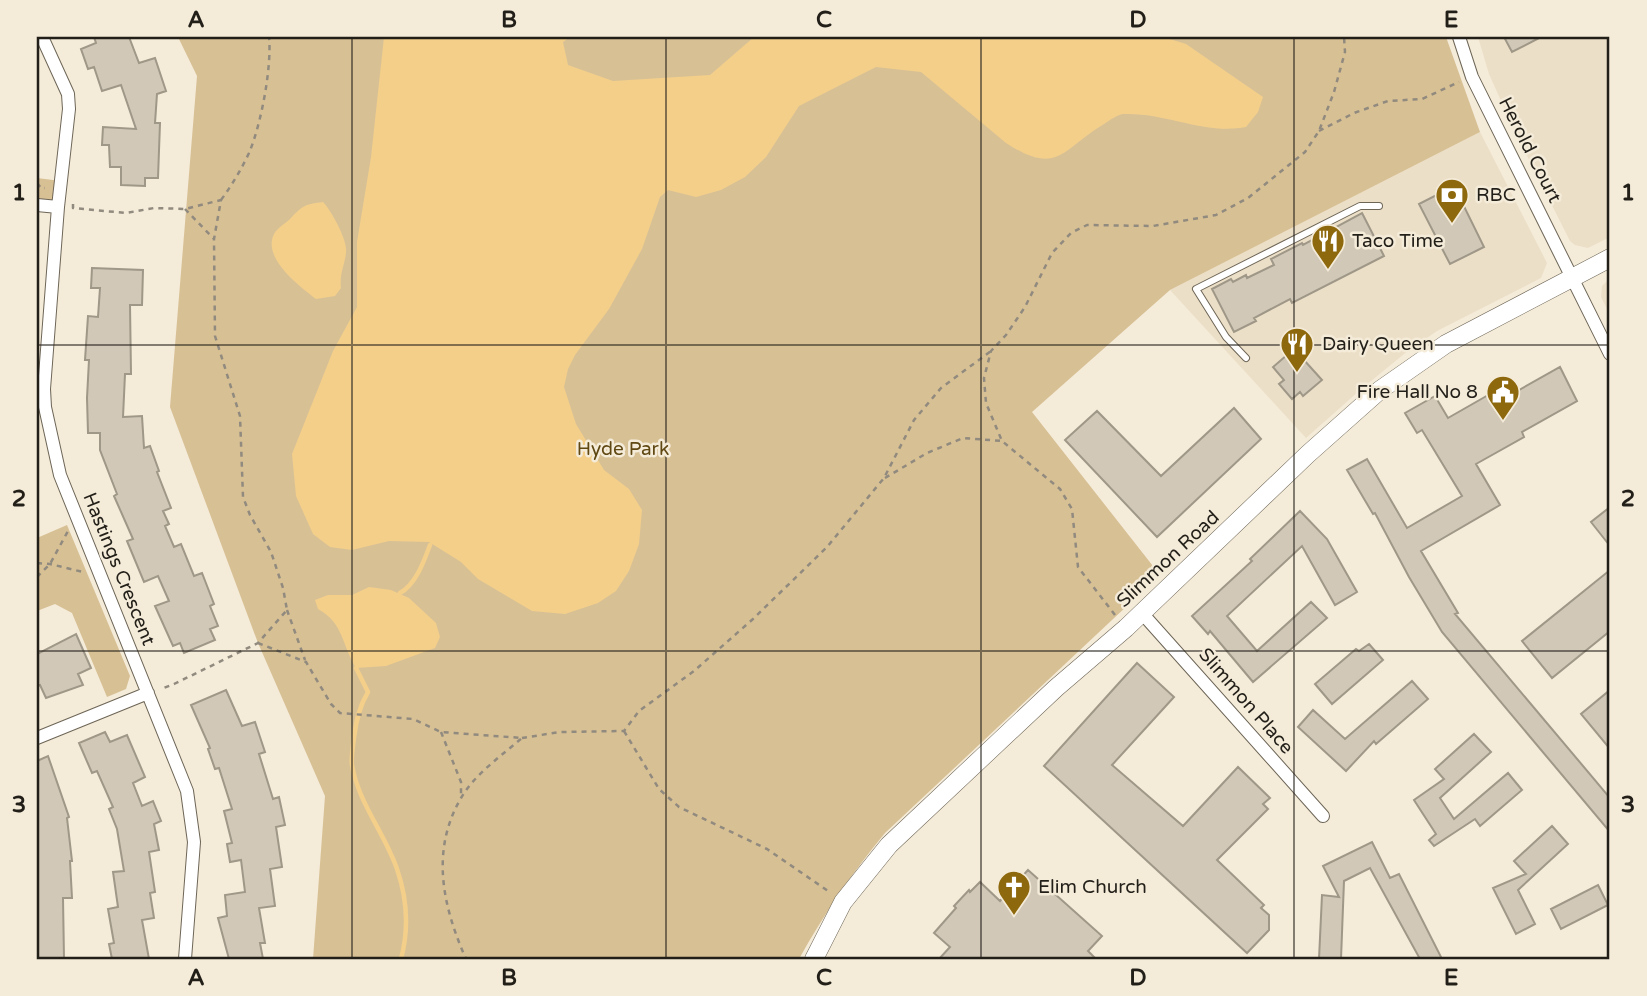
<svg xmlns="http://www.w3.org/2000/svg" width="1647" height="996" font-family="'Varela Round',sans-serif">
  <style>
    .built { fill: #ecdfc7 }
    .green { fill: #d8c095 }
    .water { fill: #f3cf8a }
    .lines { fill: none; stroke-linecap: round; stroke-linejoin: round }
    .stream { stroke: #f3cf8a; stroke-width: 4.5 }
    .building { fill: #d1c8b8; stroke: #9f9787; stroke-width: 2 }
    .lane-casing { stroke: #6d6556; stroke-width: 8 }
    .street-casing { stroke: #6d6556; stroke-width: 14 }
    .secondary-casing { stroke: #6d6556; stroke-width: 19 }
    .path { stroke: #918a7e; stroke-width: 2.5; stroke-dasharray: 5 5; stroke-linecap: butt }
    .lane { stroke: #fff; stroke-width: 6 }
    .street { stroke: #fff; stroke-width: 12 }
    .secondary { stroke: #fff; stroke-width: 18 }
    .grid { fill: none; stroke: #221f19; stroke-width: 2; stroke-opacity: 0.55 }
    .labels { text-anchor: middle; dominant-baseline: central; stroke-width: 5; stroke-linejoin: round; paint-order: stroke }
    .street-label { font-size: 19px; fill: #221f19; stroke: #f4ebd9 }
    .poi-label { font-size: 19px; fill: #221f19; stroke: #f4ebd9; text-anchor: start }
    .park-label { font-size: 19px; fill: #604813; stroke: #f4ebd9 }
    .neatline { fill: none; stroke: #221f19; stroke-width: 2.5 }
    .grid-label { font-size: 23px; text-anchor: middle; font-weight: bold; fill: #221f19 }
  </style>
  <rect width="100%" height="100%" fill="#f4ebd9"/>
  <path class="built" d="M1478,37H1610V237L1588,248L1575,245L1570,241L1515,132L1489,74Z
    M1480,132L1547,263L1541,278L1437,331L1404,354L1359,391L1306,438L1170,290Z
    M1610,278V315L1601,297L1602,286Z"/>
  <path class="green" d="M178,37H1446L1480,132L1170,290L1032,412L1160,575L885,833C852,873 824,914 799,959H313L325,796L258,643L170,407L197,76Z
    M37,178L61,181L58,207L37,205Z
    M67,525L130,676L126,689L107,697L72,613L55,604L37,611V538Z"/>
  <path class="water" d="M384,37H570L563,42L568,65L613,81L710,75L754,37H1163L1186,44L1263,97L1258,112L1246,127C1205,135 1165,112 1123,114C1117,115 1110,120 1104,124C1062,149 1058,177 1006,143L921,72L876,67L799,106L766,157L745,177L721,190L696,197L668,190L660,197L642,249L609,309L575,355L568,369L564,387L576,424L604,470L629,489L642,510L639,544L629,571L616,591L598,603L565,614L532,611L478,579L461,562L429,542L389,541L352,550L330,547L313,534L296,496L292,454L333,351L357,307V242L371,157Z
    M323,202C331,210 345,236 346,248C347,261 339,271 341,288L335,296L316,299C299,286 262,258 274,234C278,227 285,224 290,219C302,206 305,204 323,202Z
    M369,587L391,590L409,598L436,623L440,637L435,648L386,666L356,668C342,646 344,623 318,609L315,600L328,595H352Z"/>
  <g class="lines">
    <path class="stream" d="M400,593C416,584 424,561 430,545
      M356,668L368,692C359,707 356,721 354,738C353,747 351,757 352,765C358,802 385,834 397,869C407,898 409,929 401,959"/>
  </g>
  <path class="building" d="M94,37H129L139,63L155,58L166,91L157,94L155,123H160L158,178H145V186L121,185V167H110L109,145H102L103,127L136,129L121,85L102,91L94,67L88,69L81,49L96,43Z
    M1504,37H1541L1512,52Z
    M1454,186L1484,247L1450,264L1419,204Z
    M1362,213L1384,256L1292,303L1290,299L1254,318L1256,321L1234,332L1212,289L1231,279L1233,282L1246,275L1247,278L1274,265L1271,259L1302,243L1303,245Z
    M92,268L143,270L142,305H130L131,374H125L123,417L142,416L144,448L150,446L159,471L157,472L171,508L163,511L169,524L165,526L174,547L181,544L194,576L202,573L214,604L210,606L218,626L210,629L215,640L184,653L180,643L173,646L155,606L169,601L158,576L144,582L127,541L133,539L114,496L117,494L100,450V433H88L87,398L89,360H85L88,316L98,317L100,288H91Z
    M1294,349L1322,380L1303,396L1300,392L1292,399L1279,384L1284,380L1273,367Z
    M1560,367L1577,401L1522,432L1524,437L1476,464L1500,505L1421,551L1458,613L1455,614L1610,798V832L1442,632L1409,577L1375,513L1373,514L1347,470L1367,459L1407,528L1462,496L1422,430L1417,433L1405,413L1435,396L1448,418L1497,390L1503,399Z
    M1234,408L1261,439L1157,537L1065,440L1097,411L1161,476Z
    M1610,507V546L1591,522Z
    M1300,511L1327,539L1357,592L1335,605L1302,546L1227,616L1257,651L1311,602L1327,618L1253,682L1210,631L1208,634L1192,616L1252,561L1250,559Z
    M1610,570V631L1552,678L1522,641Z
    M76,634L91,668L78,674L83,685L46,698L40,685L37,686V654Z
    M1369,644L1383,660L1332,704L1315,684L1356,649L1359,651Z
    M1137,663L1174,697L1112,765L1183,826L1238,767L1270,798L1263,804L1268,809L1217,860L1264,905L1261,908L1269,915V930L1247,953L1044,766Z
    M1412,681L1428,699L1376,744L1374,741L1346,771L1298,727L1313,710L1345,739Z
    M226,690L242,726L255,722L265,752L259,754L273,799L279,797L285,825L276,827L282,867L270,869L275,906L259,908L265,943H260L263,959H229L218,918L227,916L225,895L245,892L241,860L230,862L227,844L232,843L224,811L232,809L219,768L215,769L208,749L210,748L191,705Z
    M1610,690V749L1581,714Z
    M105,732L110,742L127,735L145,777L133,783L142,806L153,801L161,821L154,824L159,850L149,852L155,892L150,893L154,918L142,920L149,959H112L109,944L114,943L108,909L118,907L113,872L124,871L117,829L109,809L113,807L97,771L92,773L79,743Z
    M1474,734L1491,752L1440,798L1454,819L1508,773L1522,790L1480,826L1475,819L1434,846L1429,840L1436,834L1414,800L1444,779L1435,769Z
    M48,756L69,817L67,818L72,861H70L72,898H63L64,959H37V761Z
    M1552,826L1568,844L1518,890L1535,924L1516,934L1493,888L1526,874L1514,861Z
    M1372,842L1390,878L1399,874L1442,959H1420L1370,868L1344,881L1341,959H1319L1322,895L1339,897L1323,866Z
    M1028,870L1102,936L1088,951L1096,959H939L950,947L934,933L956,908L954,906L969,890L970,892L980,882L1000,901Z
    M1598,885L1608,905L1561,929L1551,909Z"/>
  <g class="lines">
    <defs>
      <path id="lane" d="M1246,358L1226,337L1196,289L1360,206H1379"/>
      <path id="street" d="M42,37L68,94L69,109L58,207
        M1459,37L1472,77L1610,354
        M37,205L58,207L44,389L45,407L60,475L187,791L194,842L185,959
        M1141,612L1323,816
        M37,738L148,693"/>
      <path id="secondary" d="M814,959L843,902L889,845L1056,688L1126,628L1308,454L1380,390L1446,344L1610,258"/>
    </defs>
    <use href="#lane" class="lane-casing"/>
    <use href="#street" class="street-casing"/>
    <use href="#secondary" class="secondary-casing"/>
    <path class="path" d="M1319,131L1354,113L1388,101L1422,99L1459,82
      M37,183L41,188H45
      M221,200C232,185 241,170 249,153C261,125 272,67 269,37
      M73,204V208L126,213L154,208L185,209L221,200L214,239L215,336L240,416L243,497L250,515L271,552L283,588L287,610L258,643L174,684L161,689
      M185,209L214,239
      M885,478L927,453L963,438L1002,441
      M37,563L50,564L83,572
      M37,577L50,564L68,531
      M287,610L305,660
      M1115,615L1078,567L1072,509L1060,489L1002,441L986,403L984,378L991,351L1006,335L1025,307L1052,253L1071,233L1087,225L1153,226L1216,215L1248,198L1305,152L1319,131L1334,92L1345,52L1344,37
      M258,643L306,662L331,704L340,713L413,719L441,732L522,738C501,756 475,774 461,798C430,851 443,907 466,959
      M624,731L659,789L679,807L767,849L831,893
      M441,732L461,782V798
      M522,738L560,732L624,731L639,711L694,671L753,619L827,547L884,478L914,420L941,388L991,351"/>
    <use href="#lane" class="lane"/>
    <use href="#street" class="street"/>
    <use href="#secondary" class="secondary"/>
  </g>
  <path class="grid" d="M352,37V959M666,37V959M981,37V959M1294,37V959M37,345H1610M37,651H1610"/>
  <defs>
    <symbol id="bank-pin" viewBox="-11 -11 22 30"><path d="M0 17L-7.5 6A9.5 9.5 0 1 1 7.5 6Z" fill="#8e680c" stroke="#f4ebd9"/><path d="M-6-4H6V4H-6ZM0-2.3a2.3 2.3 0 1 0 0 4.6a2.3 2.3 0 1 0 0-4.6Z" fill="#fff"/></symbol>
    <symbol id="restaurant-pin" viewBox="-11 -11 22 30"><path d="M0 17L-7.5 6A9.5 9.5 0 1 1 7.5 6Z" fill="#8e680c" stroke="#f4ebd9"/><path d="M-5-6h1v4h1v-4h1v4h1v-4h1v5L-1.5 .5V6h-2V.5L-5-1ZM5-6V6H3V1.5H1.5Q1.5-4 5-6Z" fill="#fff"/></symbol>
    <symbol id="civic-pin" viewBox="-11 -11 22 30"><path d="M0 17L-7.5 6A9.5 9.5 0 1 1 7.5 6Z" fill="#8e680c" stroke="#f4ebd9"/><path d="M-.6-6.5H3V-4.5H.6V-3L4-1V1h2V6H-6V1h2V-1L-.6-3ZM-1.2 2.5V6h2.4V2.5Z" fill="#fff"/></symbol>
    <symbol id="church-pin" viewBox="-11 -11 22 30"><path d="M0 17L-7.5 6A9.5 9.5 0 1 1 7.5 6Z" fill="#8e680c" stroke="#f4ebd9"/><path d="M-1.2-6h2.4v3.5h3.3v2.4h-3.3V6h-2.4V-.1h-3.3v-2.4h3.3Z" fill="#fff"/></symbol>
  </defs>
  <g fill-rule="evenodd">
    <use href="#bank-pin" x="1433" y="176" width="38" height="52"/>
    <use href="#restaurant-pin" x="1309" y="222" width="38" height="52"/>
    <use href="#restaurant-pin" x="1278" y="325" width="38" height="52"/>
    <use href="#civic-pin" x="1484" y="373" width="38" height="52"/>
    <use href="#church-pin" x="995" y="868" width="38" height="52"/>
  </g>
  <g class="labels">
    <g class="street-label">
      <text transform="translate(1530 150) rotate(63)">Herold Court</text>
      <text transform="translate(1168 559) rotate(-43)">Slimmon Road</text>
      <text transform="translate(119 569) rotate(68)">Hastings Crescent</text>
      <text transform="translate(1246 701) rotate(49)">Slimmon Place</text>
    </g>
    <g class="poi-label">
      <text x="1476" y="195">RBC</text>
      <text x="1352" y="241">Taco Time</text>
      <text x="1322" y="344">Dairy Queen</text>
      <text x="1478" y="392" text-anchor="end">Fire Hall No 8</text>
      <text x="1038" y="887">Elim Church</text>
    </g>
    <g class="park-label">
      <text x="623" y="449">Hyde Park</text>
    </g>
  </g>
  <rect width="1647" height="996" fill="none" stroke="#f4ebd9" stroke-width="77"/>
  <rect x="38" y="38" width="1570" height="920" class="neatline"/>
  <g class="grid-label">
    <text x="196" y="27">A</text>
    <text x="509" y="27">B</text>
    <text x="824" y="27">C</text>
    <text x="1138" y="27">D</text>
    <text x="1451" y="27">E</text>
    <text x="19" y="200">1</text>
    <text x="1628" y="200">1</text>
    <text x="19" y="506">2</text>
    <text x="1628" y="506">2</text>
    <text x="19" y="812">3</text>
    <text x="1628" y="812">3</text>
    <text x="196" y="985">A</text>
    <text x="509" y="985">B</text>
    <text x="824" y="985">C</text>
    <text x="1138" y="985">D</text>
    <text x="1451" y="985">E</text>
  </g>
</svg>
